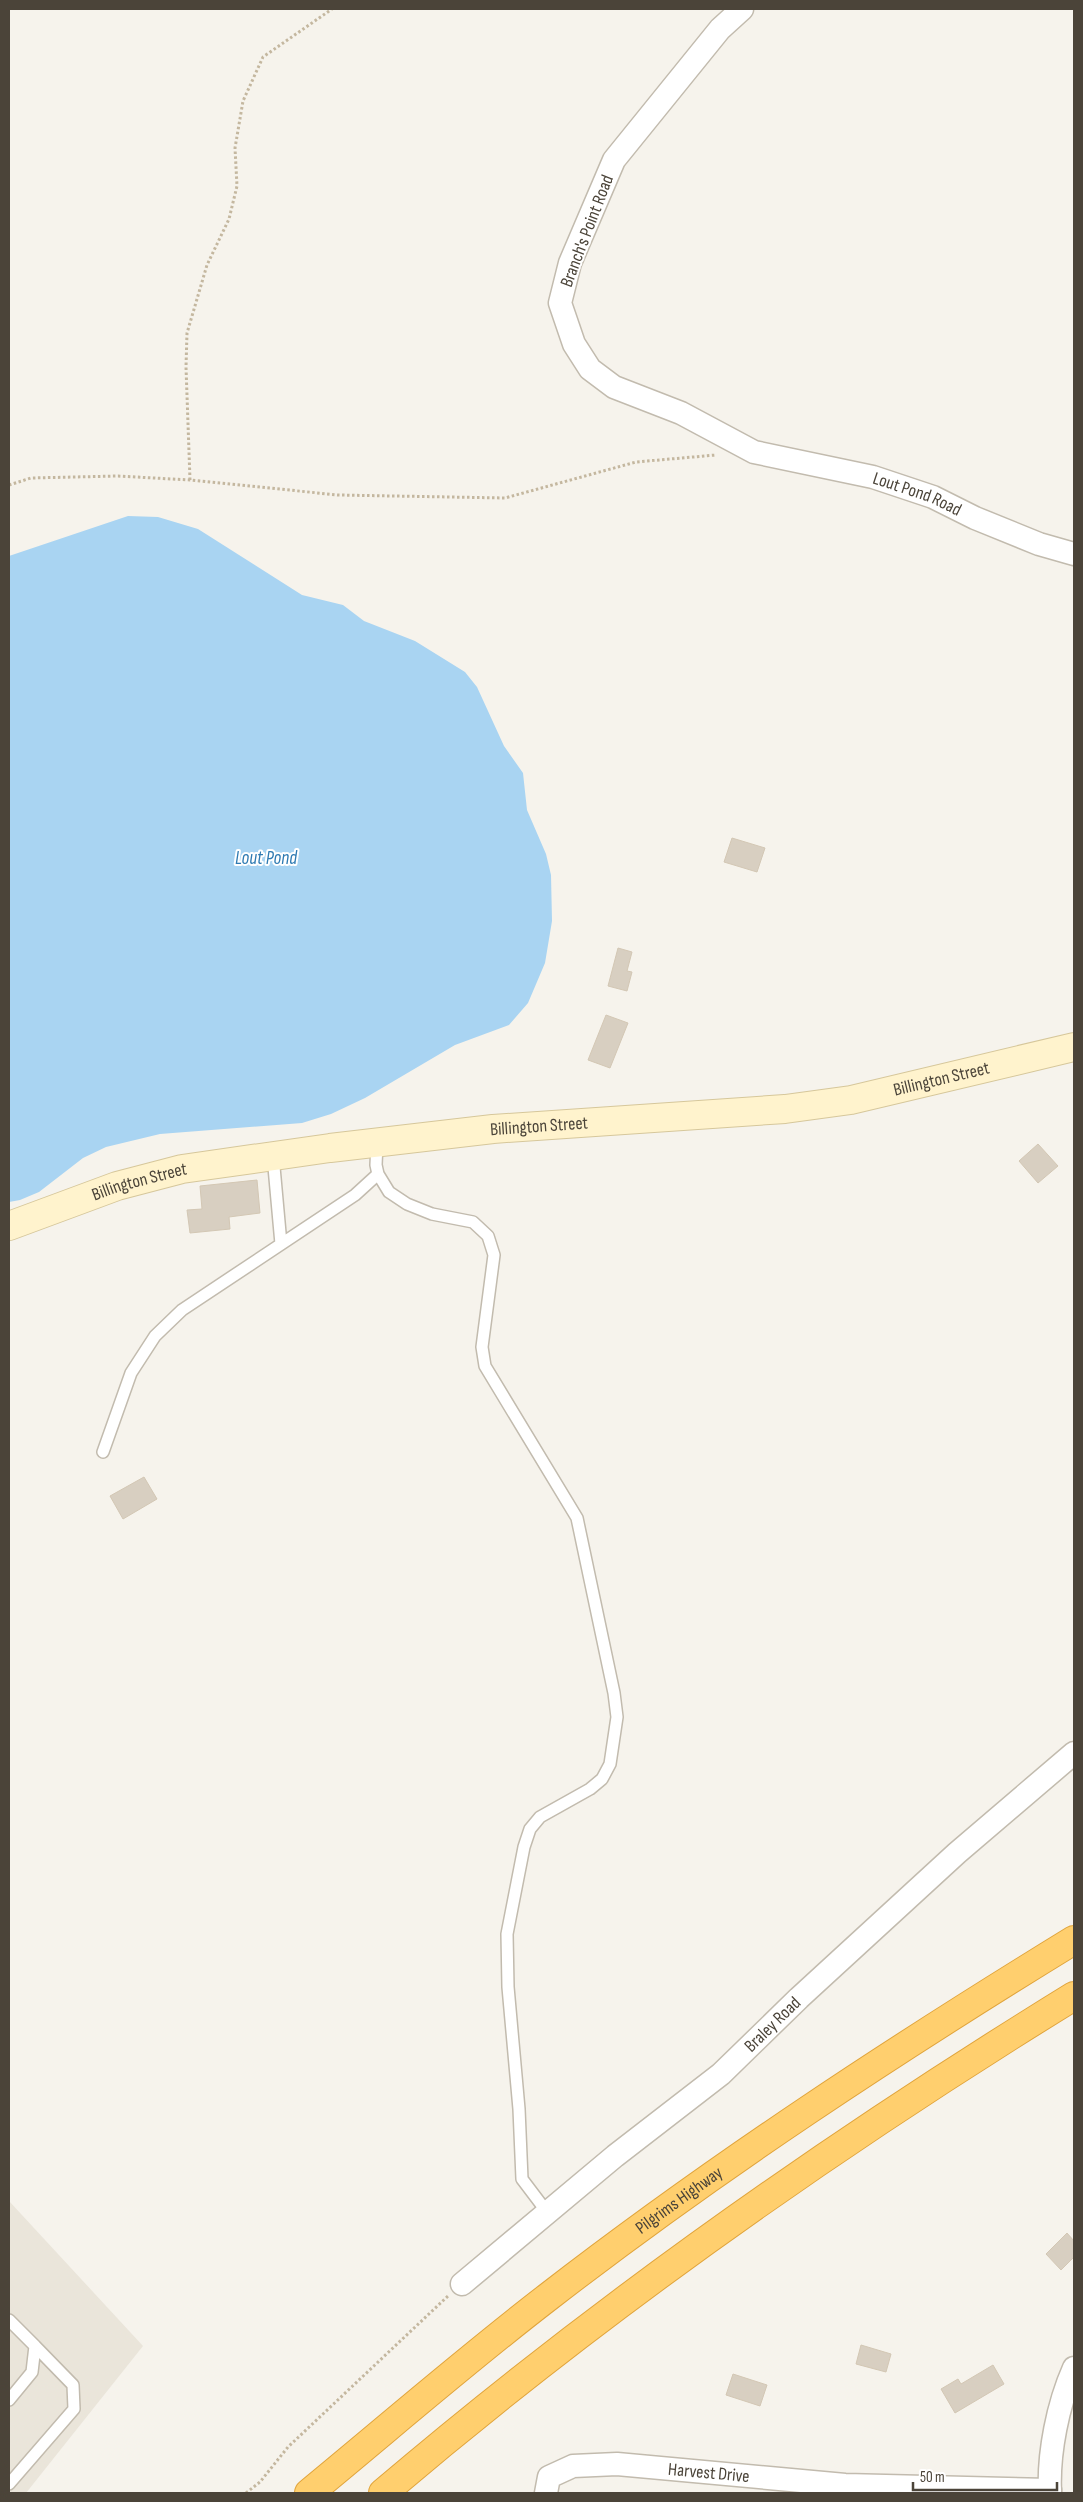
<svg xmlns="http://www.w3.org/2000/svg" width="1083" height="2502" font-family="'Sofia Sans Condensed',sans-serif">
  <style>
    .residential { fill: #eae5da }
    .water { fill: #a9d4f2 }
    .building { fill: #d8cfc1; stroke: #d3c7b4 }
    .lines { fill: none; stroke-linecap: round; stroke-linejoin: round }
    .lane-casing { stroke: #c2bbae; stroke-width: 14 }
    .street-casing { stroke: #c2bbae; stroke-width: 25 }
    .secondary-casing { stroke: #d6c79b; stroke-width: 30 }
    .highway-casing { stroke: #e0a43c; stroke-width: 30 }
    .path { stroke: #c4b79f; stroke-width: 3; stroke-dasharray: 2.5 2.5; stroke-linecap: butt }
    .lane { stroke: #fff; stroke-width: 11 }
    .street { stroke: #fff; stroke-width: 22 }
    .secondary { stroke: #fff3cd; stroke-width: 28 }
    .highway { stroke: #ffcf6e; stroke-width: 28 }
    .labels { text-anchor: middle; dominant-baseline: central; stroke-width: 4; stroke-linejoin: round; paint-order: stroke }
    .street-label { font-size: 18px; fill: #4b4439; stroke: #fff }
    .water-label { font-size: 19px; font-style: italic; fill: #2e7ab2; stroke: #fff }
  </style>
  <rect width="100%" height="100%" fill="#f6f3ec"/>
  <path class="residential" d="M9,2201L143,2346L26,2493H9Z"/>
  <path class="water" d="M128,516L158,517L198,529L302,595L343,605L364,621L415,641L465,672L477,687L504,746L523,773L527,810L546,854L551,875L552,921L545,963L528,1003L509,1025L455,1045L365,1098L331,1114L302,1123L160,1134L106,1147L83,1158L39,1192L20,1200L9,1202V556Z"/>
  <path class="building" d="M732,838L765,848L757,872L724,862Z
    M618,948L632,952L627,971L632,972L627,991L608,986Z
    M606,1015L628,1023L610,1068L588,1060Z
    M1038,1144L1058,1166L1038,1183L1019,1161Z
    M257,1180L260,1213L229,1217L230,1229L190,1233L187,1210L202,1209L200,1186Z
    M144,1477L157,1499L123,1519L110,1496Z
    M1067,2233L1074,2241V2257L1061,2270L1046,2254Z
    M861,2345L891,2354L886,2372L856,2364Z
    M993,2365L1004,2384L955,2413L941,2389L958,2379L961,2384Z
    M733,2374L767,2385L760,2406L726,2395Z"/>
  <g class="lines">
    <defs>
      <path id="lane" d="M377,1143L376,1165L378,1174L389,1192L407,1204L432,1214L473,1222L488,1236L494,1255L482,1347L485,1366L577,1518L614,1693L617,1717L610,1764L602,1779L590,1789L540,1817L530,1829L524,1847L507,1934L508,1987L519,2109L522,2179L547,2212
        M273,1156L281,1244
        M103,1452L131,1373L155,1336L182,1310L355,1195L378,1174
        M9,2320L35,2346L32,2372L9,2400
        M9,2484L74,2409L73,2385L35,2346"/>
      <g id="street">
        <path id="s1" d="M742,9L720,29L614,160L570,263L560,303L574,344L590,369L614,387L681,413L754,452L873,477L933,497L975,518L1039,544L1074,554"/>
        <path id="s2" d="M462,2284L615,2156L721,2074L799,1998L957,1853L1074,1753"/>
        <path id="s3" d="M546,2493L549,2477L573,2466L617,2464L845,2485L1050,2490"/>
        <path d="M1050,2493C1048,2453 1058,2404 1074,2368"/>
      </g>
      <g id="secondary">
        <path id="s4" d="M9,1226L117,1186L182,1169L330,1148L493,1129L785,1109L851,1100L1074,1047"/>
      </g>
      <g id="highway">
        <path id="s5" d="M309,2493C388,2428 466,2360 548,2297C716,2167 893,2051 1074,1940"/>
        <path d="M383,2493C600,2308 832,2145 1074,1996"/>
      </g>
    </defs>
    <use href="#lane" class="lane-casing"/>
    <use href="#street" class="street-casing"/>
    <use href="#secondary" class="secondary-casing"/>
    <use href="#highway" class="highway-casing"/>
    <path class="path" d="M190,480L186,367L187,333L207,265L229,219L237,186L235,148L243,101L263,57L332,9
      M9,485L31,478L118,476L190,480L338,495L505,498L636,462L716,455
      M246,2493L260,2482L288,2447L448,2296"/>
    <use href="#lane" class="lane"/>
    <use href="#street" class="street"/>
    <use href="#secondary" class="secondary"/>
    <use href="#highway" class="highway"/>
  </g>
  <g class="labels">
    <g class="street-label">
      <text transform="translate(587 231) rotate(-69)">Branch's Point Road</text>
      <text stroke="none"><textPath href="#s1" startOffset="778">Lout Pond Road</textPath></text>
      <text stroke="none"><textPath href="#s4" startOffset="948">Billington Street</textPath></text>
      <text stroke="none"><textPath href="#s4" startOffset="542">Billington Street</textPath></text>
      <text stroke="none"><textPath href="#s4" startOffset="138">Billington Street</textPath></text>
      <text stroke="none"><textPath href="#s2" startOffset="405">Braley Road</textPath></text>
      <text stroke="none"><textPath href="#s5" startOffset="472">Pilgrims Highway</textPath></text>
      <text stroke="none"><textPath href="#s3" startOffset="179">Harvest Drive</textPath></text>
    </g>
    <g class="water-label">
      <text x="266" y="858">Lout Pond</text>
    </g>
  </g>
  <rect width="1083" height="2502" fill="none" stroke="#4b4439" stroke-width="20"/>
  <path d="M913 2482v8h144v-8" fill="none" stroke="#4b4439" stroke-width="2.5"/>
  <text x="920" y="2482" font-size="15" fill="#4b4439" stroke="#ffffff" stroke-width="4" paint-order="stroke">50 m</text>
</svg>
